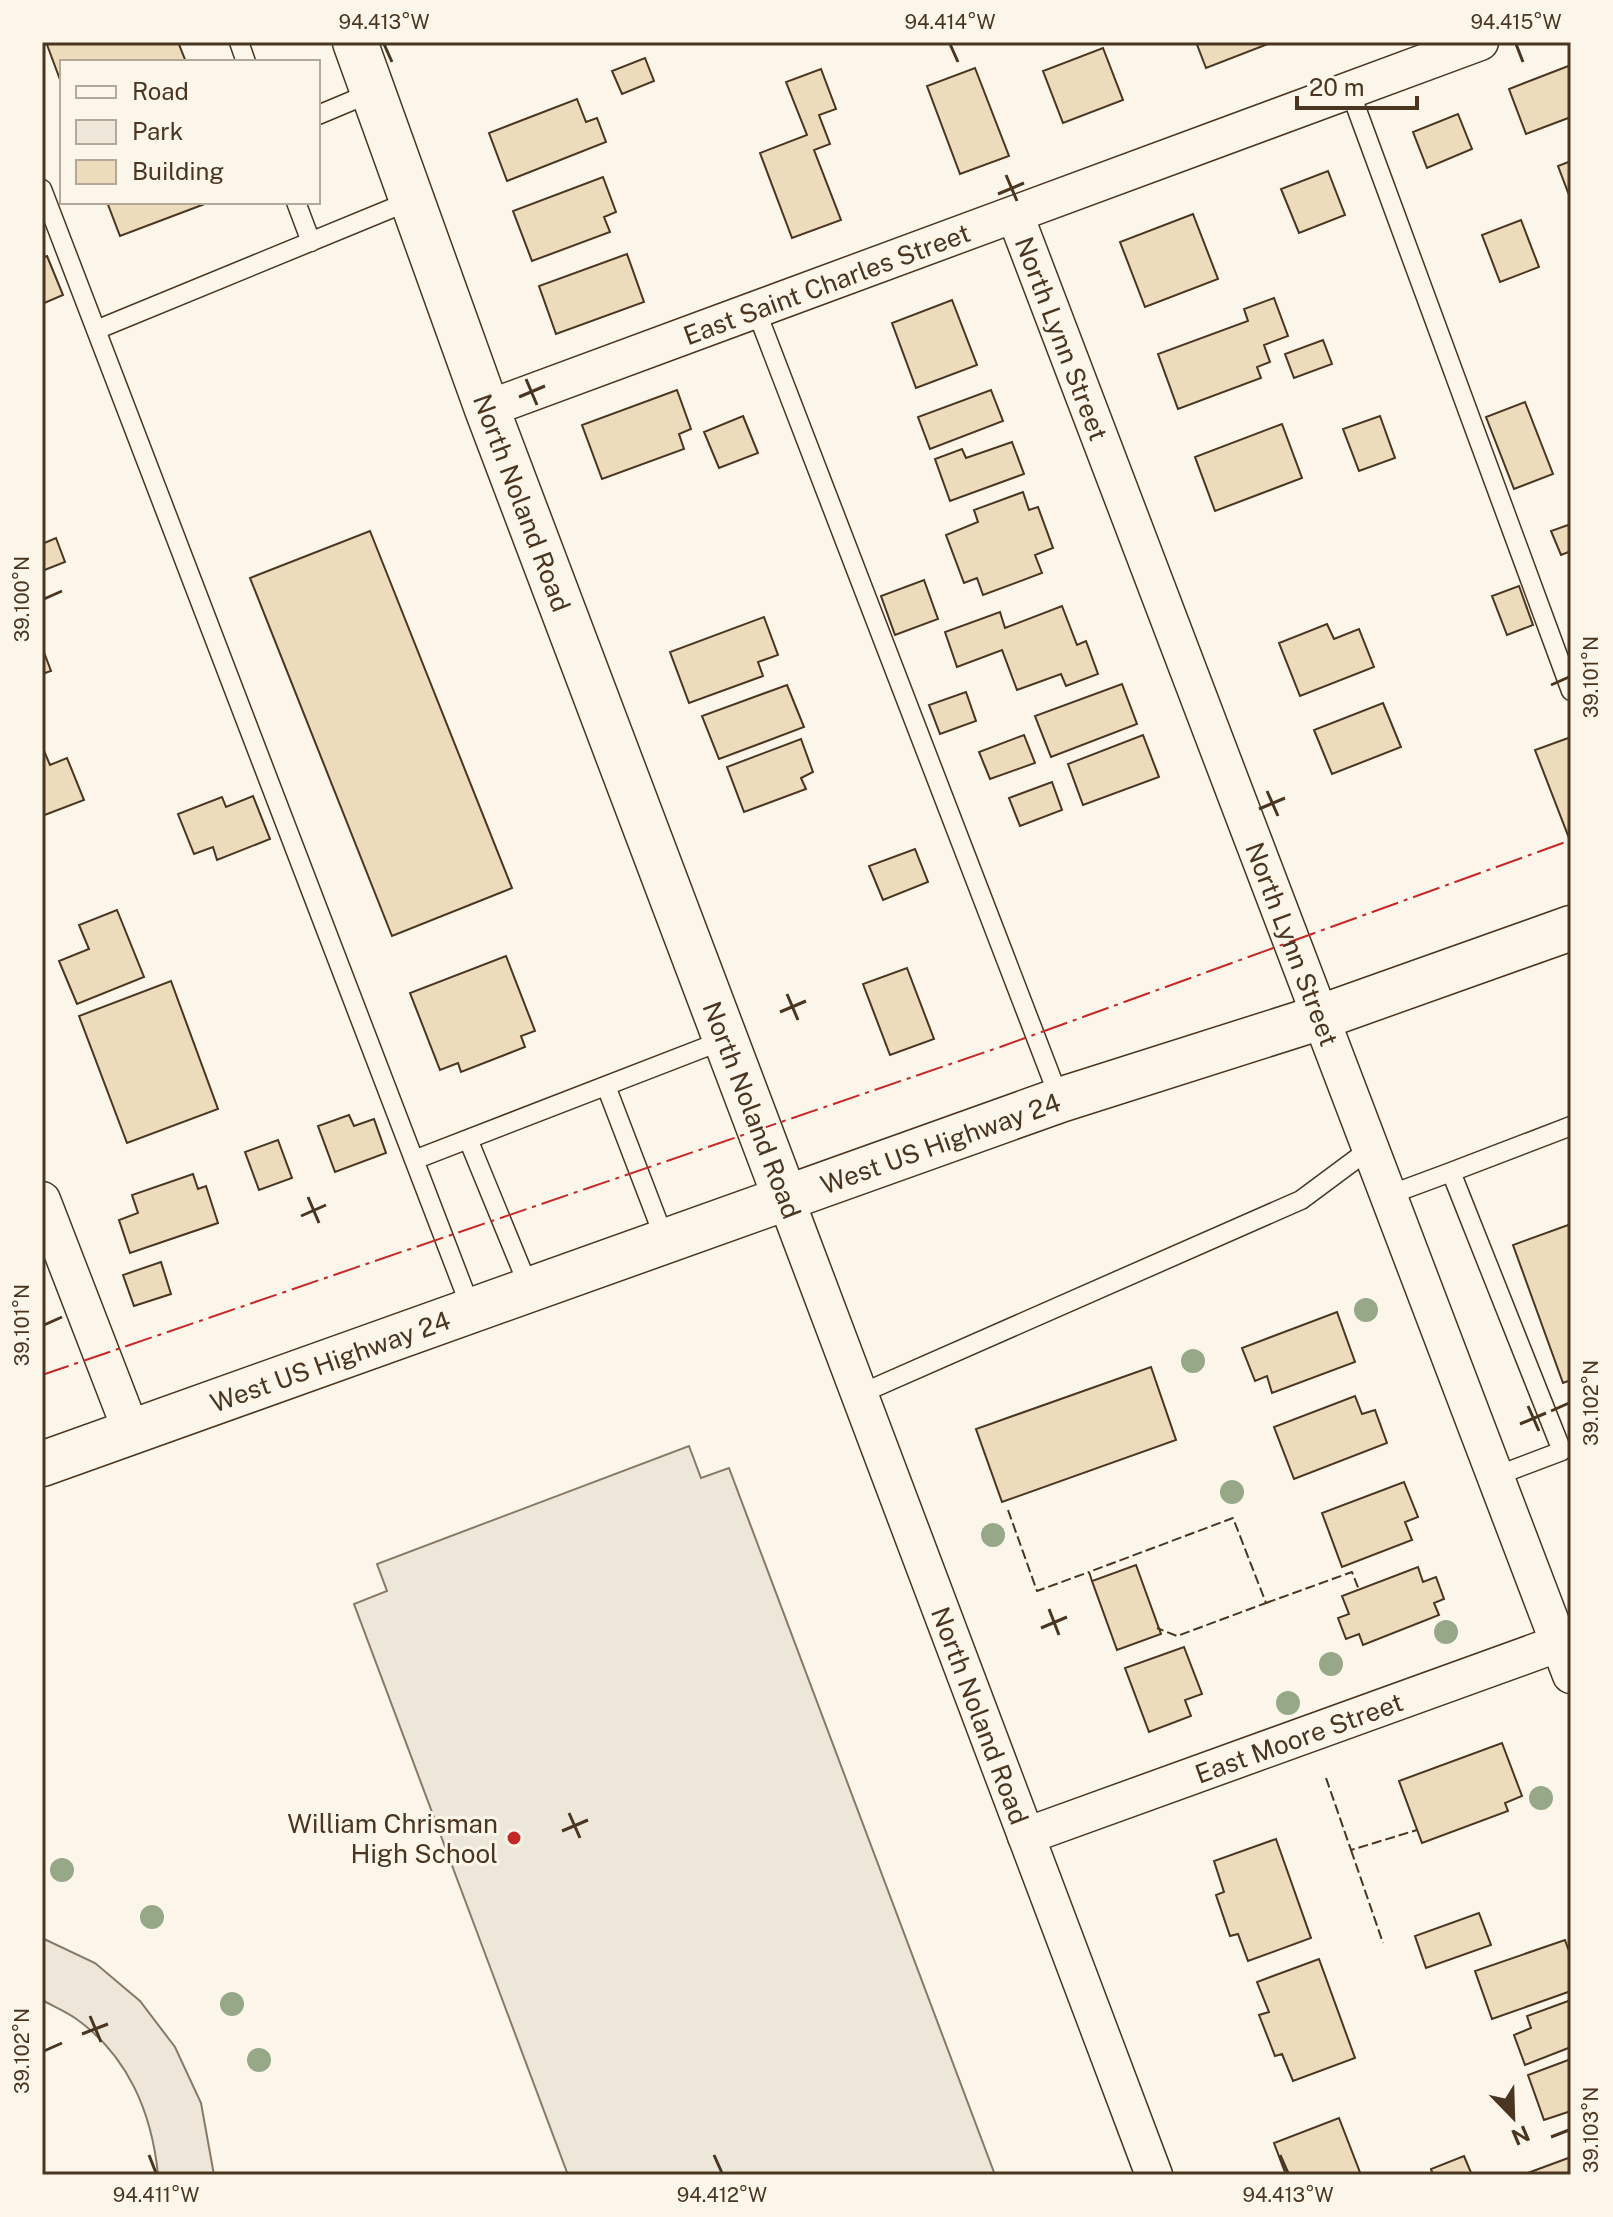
<svg xmlns="http://www.w3.org/2000/svg" width="1613" height="2217" font-family="'Public Sans',sans-serif">
  <style>
    .green { fill: #ede6d9; stroke: #887966; stroke-width: 2 }
    .parking { fill: #ede7d9; stroke: #887966; stroke-width: 2 }
    .building { fill: #ecdcbc; stroke: #4a3520; stroke-width: 2 }
    .lines { fill: none; stroke-linecap: round; stroke-linejoin: round }
    .service-casing { stroke: #4a3520; stroke-width: 21 }
    .minor-casing { stroke: #4a3520; stroke-width: 39 }
    .primary-casing { stroke: #4a3520; stroke-width: 47 }
    .service { stroke: #fbf6e9; stroke-width: 18 }
    .minor { stroke: #fbf6e9; stroke-width: 36 }
    .primary { stroke: #fbf6e9; stroke-width: 44 }
    .fence { stroke: #4a3520; stroke-width: 2; stroke-dasharray: 10 4; stroke-linecap: butt }
    .power { stroke: #c62828; stroke-width: 2; stroke-dasharray: 28 6 4 6; stroke-linecap: butt }
    .tree { fill: #96a887 }
    .ticks { fill: none; stroke: #4a3520; stroke-width: 3 }
    .poi-dot { fill: #c62828; stroke: #fbf6e9; stroke-width: 3 }
    .labels { text-anchor: middle; dominant-baseline: central; stroke-width: 6; stroke-linejoin: round; paint-order: stroke }
    .street-label { font-size: 26px; fill: #4a3520; stroke: #fbf6e9 }
    .poi-label { font-size: 26px; fill: #4a3520; stroke: #fbf6e9; text-anchor: end }
    .neatline { fill: none; stroke: #4a3520; stroke-width: 3 }
    .ticks-label { font-size: 20px; text-anchor: middle; fill: #4a3520 }
  </style>
  <rect width="100%" height="100%" fill="#fbf6e9"/>
  <path class="green" d="M42,1938L95,1963L140,2001L175,2047L201,2103L214,2175H158C152,2113 128,2055 75,2018C65,2011 53,2006 42,2000Z"/>
  <path class="parking" d="M689,1446L701,1478L729,1468L995,2175H568L354,1604L387,1591L377,1564Z"/>
  <path class="building" d="M46,42H178L186,62H62V85Z
    M1196,42H1267L1268,44L1206,68Z
    M1103,48L1123,100L1063,123L1043,71Z
    M645,58L654,81L622,94L612,71Z
    M1571,65V117L1526,134L1509,89Z
    M975,68L1009,156L960,174L927,86Z
    M821,69L836,109L819,115L830,144L814,150L841,220L792,238L760,153L807,135L786,82Z
    M577,99L586,122L597,118L606,142L507,181L489,133Z
    M1458,114L1472,149L1427,168L1413,132Z
    M1571,161V195H1569L1558,166Z
    M1328,171L1345,215L1299,233L1281,189Z
    M603,177L616,212L604,217L610,232L532,261L513,211Z
    M107,202H210L120,236Z
    M1193,214L1218,279L1145,307L1120,242Z
    M1521,220L1539,267L1500,282L1482,235Z
    M627,254L644,302L556,334L539,286Z
    M47,256L63,295L42,304V258Z
    M1274,298L1288,336L1264,345L1270,362L1257,367L1261,378L1178,409L1158,354L1248,321L1244,309Z
    M952,300L977,365L916,388L892,323Z
    M1323,340L1332,364L1294,378L1285,354Z
    M677,390L691,429L679,434L684,449L602,479L582,425Z
    M991,390L1003,421L930,449L918,417Z
    M1525,402L1553,474L1514,489L1486,417Z
    M743,416L758,453L719,468L704,432Z
    M1380,416L1395,458L1359,471L1343,429Z
    M1282,424L1302,478L1215,511L1195,457Z
    M1012,442L1024,474L950,501L935,459L962,449L966,458Z
    M1023,492L1029,510L1038,507L1053,548L1035,555L1042,573L983,595L977,578L964,583L946,535L978,522L974,510Z
    M1571,524V551L1561,555L1551,531Z
    M370,531L512,888L392,936L250,578Z
    M56,538L65,562L42,571V544Z
    M924,580L938,619L895,635L881,596Z
    M1519,586L1533,625L1507,635L1492,596Z
    M1062,606L1077,645L1086,641L1098,674L1066,686L1061,674L1017,690L1002,650L957,667L945,632L1000,612L1005,628Z
    M764,617L778,655L758,662L763,676L689,703L670,652Z
    M1327,624L1334,639L1359,629L1374,667L1300,696L1279,643Z
    M42,647L51,671L42,674Z
    M1122,684L1137,724L1051,757L1035,716Z
    M787,685L804,727L719,759L702,716Z
    M966,692L976,721L940,734L929,705Z
    M1383,703L1401,747L1332,774L1314,730Z
    M1024,735L1035,763L990,779L979,752Z
    M1143,735L1159,777L1083,805L1068,764Z
    M1571,737V837L1569,838L1535,750Z
    M801,739L813,772L801,778L806,789L744,812L727,767Z
    M42,746L50,765L67,758L84,800L42,816Z
    M1052,782L1062,810L1020,826L1009,798Z
    M253,796L270,839L217,860L213,847L194,854L178,814L222,797L226,807Z
    M915,849L928,882L883,900L869,866Z
    M117,910L144,977L77,1004L59,961L89,949L79,925Z
    M506,956L535,1031L521,1036L525,1047L461,1072L458,1063L440,1070L410,993Z
    M907,968L934,1039L890,1055L863,984Z
    M171,981L218,1109L127,1143L79,1016Z
    M349,1115L354,1126L374,1119L386,1153L335,1172L318,1126Z
    M278,1140L292,1178L259,1190L245,1152Z
    M193,1174L198,1189L206,1186L218,1223L130,1253L119,1220L138,1213L132,1195Z
    M1571,1224V1380L1563,1383L1513,1245Z
    M161,1262L171,1294L134,1306L123,1275Z
    M1337,1312L1355,1362L1272,1393L1267,1376L1255,1381L1242,1348Z
    M1151,1367L1176,1440L1002,1502L976,1429Z
    M1355,1396L1362,1414L1375,1410L1387,1443L1294,1479L1274,1427Z
    M1404,1482L1418,1517L1405,1522L1412,1540L1342,1567L1322,1513Z
    M1136,1565L1161,1634L1117,1650L1092,1581Z
    M1418,1567L1423,1582L1436,1577L1444,1599L1434,1603L1439,1615L1363,1645L1359,1634L1346,1639L1338,1618L1349,1614L1342,1596Z
    M1184,1647L1202,1694L1185,1700L1191,1716L1149,1732L1125,1668Z
    M1502,1743L1522,1796L1505,1803L1508,1811L1422,1843L1399,1781Z
    M1276,1839L1311,1938L1248,1961L1238,1934L1230,1936L1216,1895L1224,1892L1214,1861Z
    M1479,1913L1491,1945L1426,1968L1415,1936Z
    M1565,1940L1571,1957V1991L1492,2019L1475,1971Z
    M1319,1959L1355,2058L1293,2081L1282,2054L1275,2056L1259,2015L1269,2012L1257,1982Z
    M1571,2000V2047L1525,2065L1514,2035L1531,2028L1527,2016Z
    M1571,2059V2111L1544,2120L1528,2075Z
    M1339,2118L1361,2175H1286L1274,2143Z
    M1464,2156L1472,2175H1433L1431,2169Z
    M1571,2157V2175H1525V2174Z"/>
  <g class="lines">
    <defs>
      <path id="service" d="M239,42L246,62
        M1350,91L1571,691
        M318,115L373,92
        M42,189L472,1311
        M296,202L311,242
        M756,310L1060,1100
        M96,330L412,200
        M606,1086L665,1240
        M468,1139L530,1290
        M414,1160L724,1040
        M1451,1172L1571,1126
        M1389,1195L1451,1172L1562,1451L1496,1476
        M860,1394L1301,1200L1371,1148"/>
      <g id="minor">
        <path id="s1" d="M1015,215L1571,1675"/>
        <path id="s2" d="M487,409L1480,42"/>
        <path id="s3" d="M785,1197L1154,2175"/>
        <path d="M42,1200L132,1433"/>
        <path id="s4" d="M1026,1836L1571,1639"/>
      </g>
      <g id="primary">
        <path id="s5" d="M355,42L487,409L785,1197"/>
        <path id="s6" d="M42,1464L1060,1100L1321,1017L1571,928"/>
      </g>
    </defs>
    <use href="#service" class="service-casing"/>
    <use href="#minor" class="minor-casing"/>
    <use href="#primary" class="primary-casing"/>
    <use href="#service" class="service"/>
    <use href="#minor" class="minor"/>
    <use href="#primary" class="primary"/>
    <path class="fence" d="M1008,1510L1037,1591L1089,1572
      M1092,1581L1089,1572L1233,1518L1266,1603L1177,1636L1157,1628
      M1266,1603L1352,1572L1359,1590
      M1326,1778L1351,1850L1417,1830
      M1351,1850L1383,1943"/>
    <path class="power" d="M42,1375L1003,1046L1571,840"/>
  </g>
  <g class="tree">
    <circle cx="1366" cy="1310" r="12"/>
    <circle cx="1193" cy="1361" r="12"/>
    <circle cx="1232" cy="1492" r="12"/>
    <circle cx="993" cy="1535" r="12"/>
    <circle cx="1446" cy="1632" r="12"/>
    <circle cx="1331" cy="1664" r="12"/>
    <circle cx="1288" cy="1703" r="12"/>
    <circle cx="1541" cy="1798" r="12"/>
    <circle cx="62" cy="1870" r="12"/>
    <circle cx="152" cy="1917" r="12"/>
    <circle cx="232" cy="2004" r="12"/>
    <circle cx="259" cy="2060" r="12"/>
  </g>
  <path class="ticks" d="M384,44L392,62M950,44L958,62M1516,44L1523,62M1006,175L1017,201M998,194L1024,183M526,379L537,405M519,397L545,386M44,599L62,591M1551,685L1569,677M1267,791L1278,816M1259,809L1285,798M787,994L798,1020M780,1012L806,1001M308,1197L319,1223M301,1216L326,1205M44,1325L62,1317M1528,1406L1539,1431M1551,1411L1569,1403M1520,1424L1546,1413M1049,1609L1059,1635M1041,1628L1067,1617M569,1813L580,1838M562,1831L588,1820M90,2016L101,2042M82,2034L108,2024M44,2051L62,2043M1551,2137L1569,2130M149,2155L156,2173M714,2155L722,2173M1280,2155L1288,2173"/>
  <circle class="poi-dot" cx="514" cy="1838" r="8"/>
  <g class="labels">
    <g class="street-label">
      <text stroke="none"><textPath href="#s2" startOffset="362">East Saint Charles Street</textPath></text>
      <text stroke="none"><textPath href="#s1" startOffset="132">North Lynn Street</textPath></text>
      <text stroke="none"><textPath href="#s5" startOffset="490">North Noland Road</textPath></text>
      <text stroke="none"><textPath href="#s1" startOffset="780">North Lynn Street</textPath></text>
      <text transform="translate(752 1110) rotate(69)">North Noland Road</text>
      <text stroke="none"><textPath href="#s6" startOffset="954">West US Highway 24</textPath></text>
      <text stroke="none"><textPath href="#s6" startOffset="306">West US Highway 24</textPath></text>
      <text stroke="none"><textPath href="#s3" startOffset="554">North Noland Road</textPath></text>
      <text stroke="none"><textPath href="#s4" startOffset="290">East Moore Street</textPath></text>
    </g>
    <g class="poi-label">
      <text x="498" y="1823">William Chrisman<tspan x="498" dy="30">High School</tspan></text>
    </g>
  </g>
  <rect width="1613" height="2217" fill="none" stroke="#fbf6e9" stroke-width="88"/>
  <rect x="60" y="60" width="260" height="144" fill="#fbf6e9" stroke="#b4a999" stroke-width="2"/>
  <rect x="76" y="86" width="40" height="12" fill="#fbf6e9" stroke="#b4a999" stroke-width="2"/>
  <text x="132" y="100" font-size="24" fill="#4a3520">Road</text>
  <rect x="76" y="120" width="40" height="24" fill="#ede6d9" stroke="#b4a999" stroke-width="2"/>
  <text x="132" y="140" font-size="24" fill="#4a3520">Park</text>
  <rect x="76" y="160" width="40" height="24" fill="#ecdcbc" stroke="#b4a999" stroke-width="2"/>
  <text x="132" y="180" font-size="24" fill="#4a3520">Building</text>
  <g transform="translate(1513 2117) rotate(157)" stroke="#fbf6e9" stroke-width="6" paint-order="stroke">
  <path d="M0-6L14 30L0 20L-14 30Z" fill="#4a3520"/>
  <text y="-12" font-size="22" font-weight="bold" text-anchor="middle" fill="#4a3520">N</text>
  </g>
  <path d="M1297 96v12h120v-12" fill="none" stroke="#4a3520" stroke-width="4"/>
  <text x="1309" y="96" font-size="24" fill="#4a3520" stroke="#fbf6e9" stroke-width="6" paint-order="stroke">20 m</text>
  <rect x="44" y="44" width="1525" height="2129" class="neatline"/>
  <g class="ticks-label">
    <text x="384" y="29">94.413°W</text>
    <text x="950" y="29">94.414°W</text>
    <text x="1516" y="29">94.415°W</text>
    <text transform="translate(22 599) rotate(-90)" y="7">39.100°N</text>
    <text transform="translate(1591 677) rotate(-90)" y="7">39.101°N</text>
    <text transform="translate(22 1325) rotate(-90)" y="7">39.101°N</text>
    <text transform="translate(1591 1403) rotate(-90)" y="7">39.102°N</text>
    <text transform="translate(22 2051) rotate(-90)" y="7">39.102°N</text>
    <text transform="translate(1591 2130) rotate(-90)" y="7">39.103°N</text>
    <text x="156" y="2202">94.411°W</text>
    <text x="722" y="2202">94.412°W</text>
    <text x="1288" y="2202">94.413°W</text>
  </g>
</svg>
